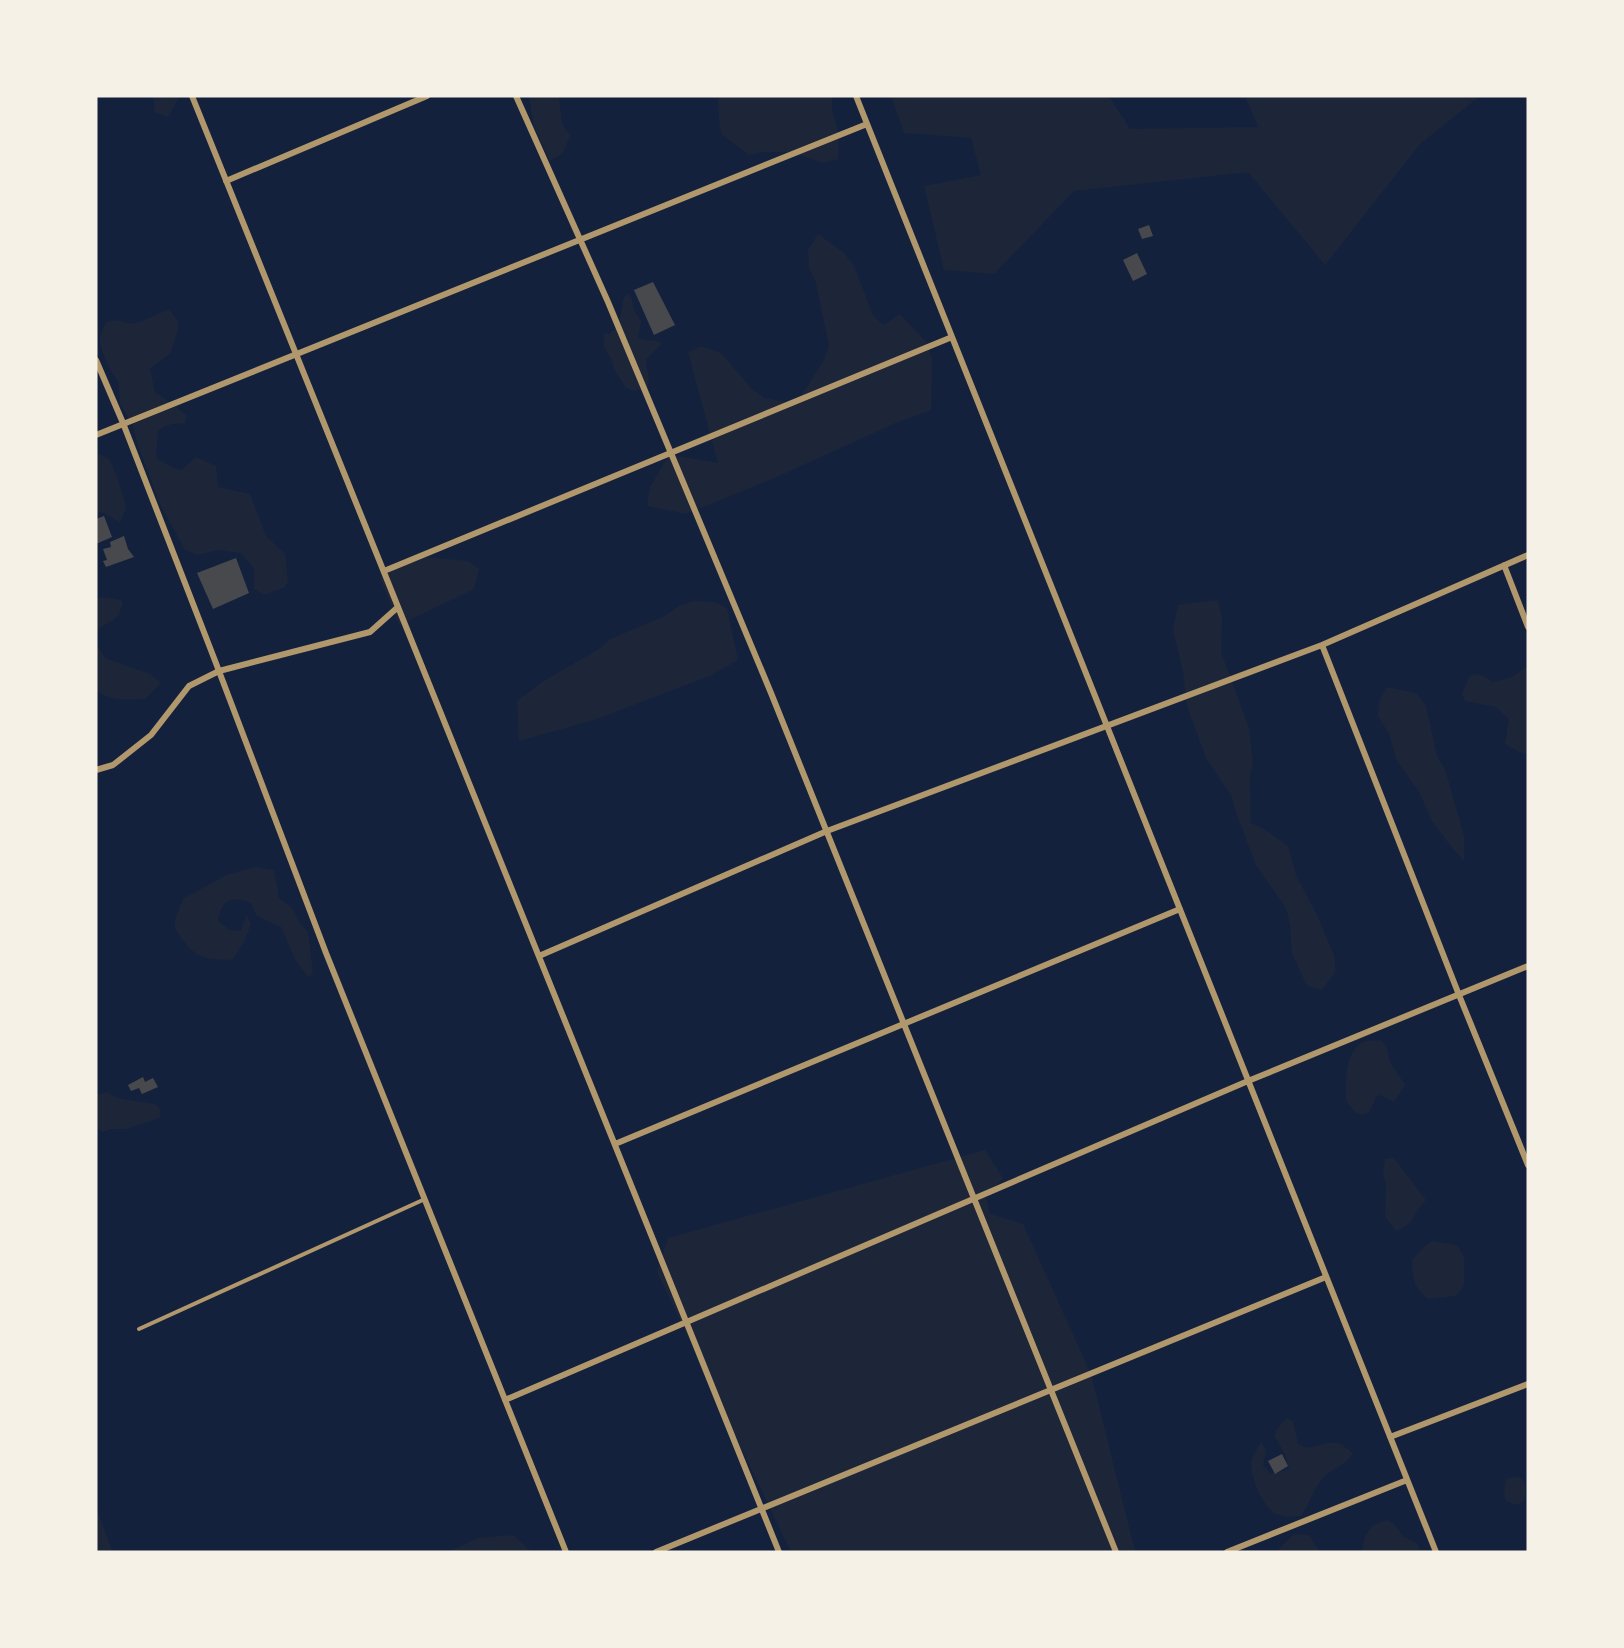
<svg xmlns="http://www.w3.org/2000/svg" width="1624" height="1648" font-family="Inter,sans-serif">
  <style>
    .green { fill: #1d2539 }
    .building { fill: #48494c }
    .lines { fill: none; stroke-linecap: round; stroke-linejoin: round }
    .service { stroke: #b1986c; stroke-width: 4 }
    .minor { stroke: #b1986c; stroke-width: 6 }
  </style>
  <rect width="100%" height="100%" fill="#14213d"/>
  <path class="green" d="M153,96H178L179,97L168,117L155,112Z
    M529,96H559L562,124L570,136L563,153L550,161L534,127Z
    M718,96H832V110L837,127L839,144L838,159L822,163L793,152H764L749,155L721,134L719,120Z
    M891,96H1109L1130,129L1258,127L1245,96H1480L1420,144L1325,265L1248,172L1074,191L994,274L944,270L924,186L981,175L971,138L904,133Z
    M818,234L844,253L854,266L873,315L883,325L900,314L926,342L932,358L931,410L898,422L779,476L686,514L647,506L650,487L668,457L677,456L718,463L688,352L701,346L721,353L751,388L764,398L796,404L824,360L829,346L816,283L809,268L808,250Z
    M629,294L632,300L634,310L641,321L638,338C646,342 655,338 662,344L646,359L649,381L648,388L632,391L625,387L614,369L611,358L604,347V333L609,334L615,329L619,323L624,297Z
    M170,310L178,322V329L170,354L150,368L155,392L173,404L187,416L185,423C174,424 166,423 158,432L156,458L174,468L181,470L196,457L216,466L218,487L250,494L266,536L285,554L288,581L285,587L264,595L254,589V569L241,553L217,550L197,555L185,550L159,502L139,448L132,424L120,404L118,381C111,374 98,346 100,336C101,332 104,327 106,323C122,316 121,325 134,323C147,321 158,312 170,310Z
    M96,453L109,459L117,476L126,507L120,523L104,513L96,512Z
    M424,557L468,561L479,569L474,589L399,625L380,578L407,560Z
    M103,597L116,599L123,601C119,622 112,619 96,631V599Z
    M1218,600L1222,617L1221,652L1249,728L1253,763L1250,778L1251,823L1264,829L1288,846L1296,875L1317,915L1334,955L1336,971L1322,990L1307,986L1292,953L1290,924L1286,908L1256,865L1236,813L1232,797L1206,758L1187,706L1183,672L1173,630L1178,605Z
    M693,601L715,602L727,608L738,660L712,675L597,719L519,741L517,701L545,680L599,649L610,639L663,617L679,606Z
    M96,644L105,658L150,674L161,683L145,699C128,699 110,702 96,690Z
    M1528,666V753L1527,754L1519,752L1505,744L1509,719L1496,707L1465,701L1462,694L1470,675L1480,674L1493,682L1512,677Z
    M1387,687L1416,693L1426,706L1437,756L1445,769L1464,836V861L1453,849L1432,821L1419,792L1397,761L1389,734L1378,716L1379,701Z
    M256,867L274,870L279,898L292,908L299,922L308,932L313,973L308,977L296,961L281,927L257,916L251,903C232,895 221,900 218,920C225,927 231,933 241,930L247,915L251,924L244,942L232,960C206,959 198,960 182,939C178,933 174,928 175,921C176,914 181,906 183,899L226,875Z
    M1381,1040L1386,1046L1391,1064L1405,1085L1394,1102L1380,1095L1376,1097L1370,1111L1362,1115L1355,1112L1346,1101C1346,1083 1344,1048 1366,1041C1370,1040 1377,1041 1381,1040Z
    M108,1092L117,1098L155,1104L160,1109V1117L157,1119L126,1129H110L103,1132L96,1128V1095Z
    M985,1150L1003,1178L986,1196L990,1214L1023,1224L1091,1374L1135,1551L1132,1552H791L657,1272L668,1238Z
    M1394,1158L1426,1200C1412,1213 1417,1223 1396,1231L1385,1217L1386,1183L1383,1175L1385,1159Z
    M1432,1241L1457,1245L1464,1257V1284L1460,1291L1455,1296L1429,1299C1413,1289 1413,1278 1412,1260L1426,1245Z
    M1286,1418L1293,1421L1298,1444C1311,1453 1322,1441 1336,1443C1343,1444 1348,1450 1353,1453C1346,1466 1333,1467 1323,1478C1313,1489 1310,1504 1301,1516C1293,1516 1284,1518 1276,1514C1263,1508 1248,1473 1252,1459C1254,1453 1258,1447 1261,1442L1266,1450L1263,1465L1270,1473H1277L1289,1469C1287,1458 1281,1446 1274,1436L1277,1429Z
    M1516,1477L1523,1479C1526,1488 1527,1493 1523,1502L1517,1505L1506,1501L1504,1491L1506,1479Z
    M96,1508L113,1552H96Z
    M1388,1520L1394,1524L1403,1536L1418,1544L1420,1552H1362L1365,1536L1373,1525Z
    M1294,1534L1309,1535L1320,1552H1276Z
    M513,1535L532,1552H448L478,1538Z"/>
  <path class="building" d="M1149,225L1153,236L1142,239L1138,229Z
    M1137,253L1147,274L1133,281L1123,260Z
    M653,282L675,325L654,335L634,290Z
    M104,516L112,537L96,544V519Z
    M124,536L128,549L134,557L106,567L103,561L107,560L103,549L111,547L110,542Z
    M236,558L249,593L213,609L197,573Z
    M143,1077L145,1082L153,1078L158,1087L142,1094L139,1088L131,1091L128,1085Z
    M1282,1454L1288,1466L1275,1474L1268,1461Z"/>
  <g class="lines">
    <path class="service" d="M139,1329L425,1199"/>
    <path class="minor" d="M192,96L779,1552
      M516,96L608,302L771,693L1116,1552
      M856,96L1436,1552
      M226,181L427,96
      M96,360L123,423L214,658L326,953L566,1552
      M96,435L867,124
      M1504,565L1528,627
      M384,571L952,337
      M1322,645L1459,995L1528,1165
      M96,770L113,765L151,735L189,686L219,671L370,632L398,607
      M539,956L827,831L1322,645L1528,555
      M615,1144L1180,909
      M505,1400L1248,1081L1528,966
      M1390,1437L1528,1384
      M656,1552L1326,1277
      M1227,1552L1407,1480"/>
  </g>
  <rect width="1624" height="1648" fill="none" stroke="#f6f1e7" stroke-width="195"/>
</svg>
